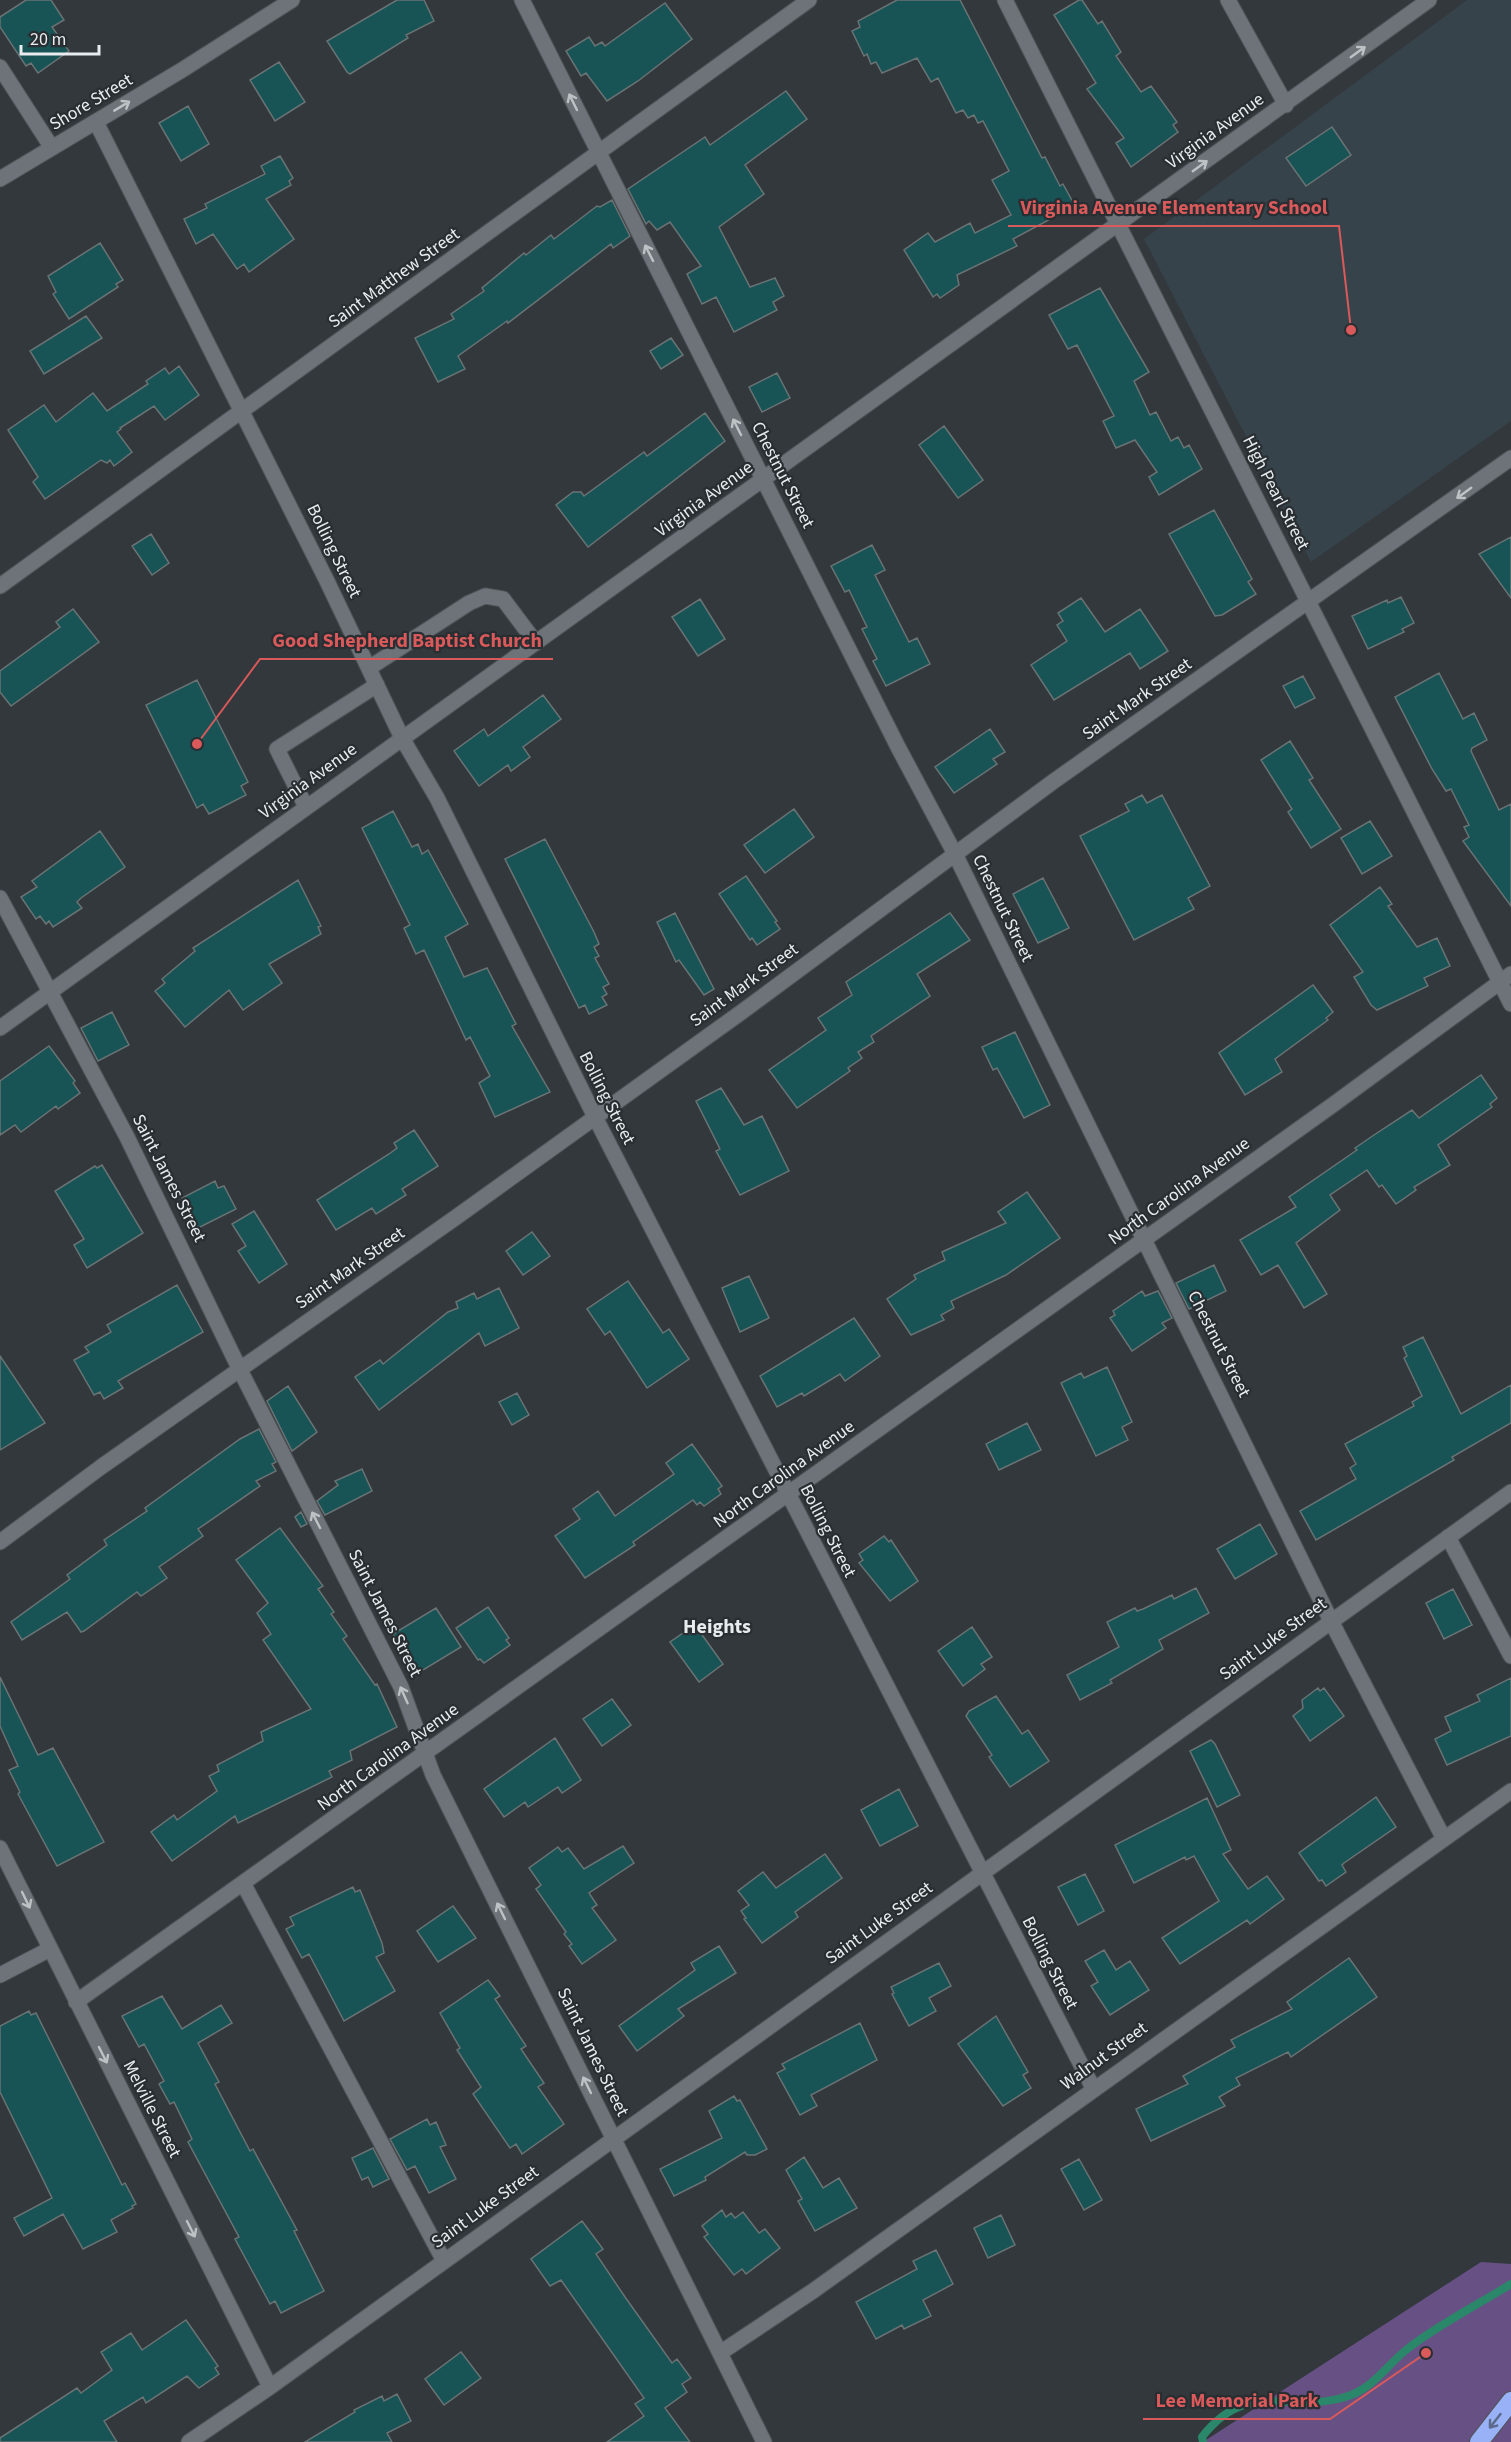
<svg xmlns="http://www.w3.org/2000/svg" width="1511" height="2442" font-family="'Source Sans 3',sans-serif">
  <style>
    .built { fill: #37434b }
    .green { fill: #675184 }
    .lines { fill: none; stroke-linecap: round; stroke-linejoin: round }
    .stream { stroke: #2b8769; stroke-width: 8 }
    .building { fill: #185356; stroke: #6a7374; stroke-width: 1.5 }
    .minor-casing { stroke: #4f5458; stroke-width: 17 }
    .highway-casing { stroke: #4f5458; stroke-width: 20 }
    .minor { stroke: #6d7378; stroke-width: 15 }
    .highway { stroke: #99b1f6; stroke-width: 18 }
    .oneway { stroke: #bdc2c5 }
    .oneway2 { stroke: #5b698a }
    .labels { text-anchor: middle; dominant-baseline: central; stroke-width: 4.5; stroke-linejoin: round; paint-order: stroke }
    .street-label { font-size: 18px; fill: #e8ecef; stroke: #282e31 }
    .neighbourhood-label { font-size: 20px; font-weight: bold; fill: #e8ecef; stroke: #282e31 }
    .leader { fill: none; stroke: #da595a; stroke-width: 2 }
    .callout-dot { fill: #da595a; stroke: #282e31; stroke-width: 2 }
    .callout-label { font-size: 20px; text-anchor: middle; font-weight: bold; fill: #da595a; stroke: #282e31; stroke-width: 4.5; stroke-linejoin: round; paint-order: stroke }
  </style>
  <rect width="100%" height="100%" fill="#32383c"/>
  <path class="built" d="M1467,0H1511V421L1311,562L1144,239Z"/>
  <path class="green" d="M1481,2262L1511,2264V2442H1203Z"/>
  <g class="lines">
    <path class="stream" d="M1203,2442L1202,2437C1248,2378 1289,2414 1345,2397C1373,2389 1385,2367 1406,2350C1434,2327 1479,2304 1511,2284"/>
  </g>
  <path class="building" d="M26,0H51L64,20L52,27L69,51L38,73L31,63L26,66L0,27V17Z
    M397,0H424L434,21L406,35L408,38L350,74L347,72L327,41Z
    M897,0H960L1042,158L1045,157L1060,186L1063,184L1075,206L1013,239L1017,246L957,275L959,285L940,298L937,294L933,297L904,250L928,233L935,242L970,223L975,233L1011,215L992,180L1009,171L983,121L978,123L974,115L968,118L963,110L956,113L938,78L931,82L917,58L882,73L876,62L871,64L867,54L864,56L852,31L860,27L858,21Z
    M1079,0H1082L1098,24L1102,21L1121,52L1116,56L1141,92L1151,86L1177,122L1173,125L1178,132L1131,167L1116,143L1124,138L1087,89L1096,83L1054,15Z
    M665,3L692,39L638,81L607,101L586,73L581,76L566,51L589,37L595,46L602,42L605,46Z
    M279,62L305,102L275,121L250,80Z
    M786,91L807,119L745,165L764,194L719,227L750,287L775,278L784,296L773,302L777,310L734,332L716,297L702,304L687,274L701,266L670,222L657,230L649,221L646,224L628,189L705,137L710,145Z
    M188,106L209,144L181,161L159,123Z
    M1332,127L1351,155L1306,186L1286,158Z
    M280,156L293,178L289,181L291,185L266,199L294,239L249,272L244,264L237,269L213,234L196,244L184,219L207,208L205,204L265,174L261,166Z
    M612,200L630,236L613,248L611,244L508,323L507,321L458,356L465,369L438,382L415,338L454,319L451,314L484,291L482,288L524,253L526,255L551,235L554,239L597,206L600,207Z
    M100,243L123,280L116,284L118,287L69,319L53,294L56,292L48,276Z
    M1100,288L1149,372L1134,381L1150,415L1156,412L1171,441L1178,437L1184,448L1189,445L1202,469L1159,495L1149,477L1157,472L1135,440L1116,448L1103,421L1114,416L1077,345L1068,349L1049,315Z
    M86,316L102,338L44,374L30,351Z
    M671,338L683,355L661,369L650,351Z
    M179,366L199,395L165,420L154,406L120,428L121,429L117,432L132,452L114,466L110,460L107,463L101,460L45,499L33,482L38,477L8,430L44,405L56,422L93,393L107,411L148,384L146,381L165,368L169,374Z
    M777,373L790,398L762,412L749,387Z
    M705,413L725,441L588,547L556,505L573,492H581L584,496L644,452L647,456Z
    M944,426L983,480L958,498L919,445Z
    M1214,510L1252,579L1248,582L1256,594L1222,615L1215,616L1169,534Z
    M151,534L169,563L152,575L132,546Z
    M1511,537V598L1479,554Z
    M872,545L885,570L875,575L909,642L917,638L930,664L886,686L873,661L877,659L862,629L867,627L849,590L845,592L831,566Z
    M1401,597L1414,623L1402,629L1404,632L1368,649L1352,616L1387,600L1388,603Z
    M1081,598L1105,632L1140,609L1168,651L1140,669L1130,653L1054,700L1031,665L1067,641L1057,625L1063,621L1058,613Z
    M700,599L725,639L698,656L672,617Z
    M73,609L99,642L11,706L0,692V671L60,627L56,622Z
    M1439,673L1463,719L1474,713L1487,740L1472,748L1471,751L1499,810L1511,804V906L1463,841L1469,837L1464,827L1469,825L1451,789L1446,791L1432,769L1395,697Z
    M1303,676L1315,698L1295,708L1283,686Z
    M197,680L248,782L241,786L246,795L209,814L203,804L197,808L146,705Z
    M543,695L561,719L523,747L530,757L511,771L508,765L479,786L454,751L484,729L488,736Z
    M990,729L1005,752L993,759L997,764L954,793L935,767Z
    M1290,741L1313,778L1309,780L1341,829L1311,848L1288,812L1292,809L1261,760Z
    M1142,795L1147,803L1162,795L1210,886L1188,898L1194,909L1134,940L1080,836L1129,811L1125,804Z
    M794,809L814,837L765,873L744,845Z
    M393,811L412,847L418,844L422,854L428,850L468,924L445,937L464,977L487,968L516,1024L512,1026L550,1092L495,1117L479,1083L490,1076L470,1037L466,1040L424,950L416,954L404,928L410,925L362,828Z
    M1370,821L1392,856L1362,874L1341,838Z
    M100,831L125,867L81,898L77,902L82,908L53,927L49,921L46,924L40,916L36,919L21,897L37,887L32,881Z
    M545,839L594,932L599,944L594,947L599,956L595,958L609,984L603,987L607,994L602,997L607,1005L589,1014L585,1005L579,1008L505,859Z
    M746,876L777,921L775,922L780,929L757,945L752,938L750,940L719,894Z
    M1043,878L1069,928L1038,943L1013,894Z
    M298,880L321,926L318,927L321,934L269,964L282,983L243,1010L229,990L185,1027L155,991L165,983L162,979L195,951L193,948Z
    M1380,887L1392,904L1388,906L1417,947L1437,938L1450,966L1424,978L1428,986L1377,1010L1371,1005L1354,977L1363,972L1330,925Z
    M675,913L714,989L704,995L679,960L676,962L657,922Z
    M950,913L970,940L917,974L930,996L871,1036L874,1042L858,1052L862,1058L848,1068L850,1071L797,1108L769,1070L826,1030L818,1018L852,995L846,982Z
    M1313,985L1333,1012L1326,1018L1328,1020L1275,1059L1282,1072L1245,1095L1219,1053Z
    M112,1012L129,1045L98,1061L81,1028Z
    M1015,1032L1050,1105L1024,1118L997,1068L993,1070L982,1047Z
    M49,1046L75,1081L73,1083L80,1093L58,1109L56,1106L21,1132L15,1125L0,1135V1081Z
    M1481,1075L1497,1098L1490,1104L1492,1107L1438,1145L1450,1165L1414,1187L1416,1190L1396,1204L1382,1185L1379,1187L1367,1170L1330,1195L1340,1210L1296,1243L1327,1294L1304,1308L1278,1265L1261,1275L1240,1240L1296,1207L1289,1197L1357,1150L1355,1148L1374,1135L1412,1110L1419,1118Z
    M721,1088L744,1125L762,1116L789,1171L740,1195L716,1151L720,1149L696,1101Z
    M414,1130L438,1166L402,1189L406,1195L376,1214L372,1208L336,1230L317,1200L389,1154L397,1148L394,1143Z
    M102,1165L143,1233L87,1268L74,1245L84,1239L55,1191L95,1166L97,1168Z
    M215,1181L218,1188L224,1186L236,1209L198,1228L194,1222L189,1225L180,1207L185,1204L182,1198Z
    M1027,1192L1060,1238L1006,1275L951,1301L954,1308L941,1315L944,1320L911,1335L887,1299L916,1279L914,1275L945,1260L942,1252L1006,1223L998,1212Z
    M254,1211L287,1264L259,1283L238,1251L246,1246L232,1224Z
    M532,1232L550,1256L523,1275L506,1251Z
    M1214,1265L1226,1291L1189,1309L1176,1283Z
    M749,1276L769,1318L740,1332L722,1288Z
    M628,1281L663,1333L669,1329L689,1359L647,1388L610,1331L605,1335L587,1309Z
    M177,1285L203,1332L118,1381L123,1388L104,1399L100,1392L94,1395L74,1360L89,1352L85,1347L111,1332L107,1325Z
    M499,1288L519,1328L485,1346L479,1333L379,1410L355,1377L380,1360L383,1364L448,1312L458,1308L456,1302L474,1293L477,1299Z
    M1142,1291L1145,1296L1158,1291L1172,1318L1162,1323L1166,1328L1132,1351L1110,1318L1115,1315L1113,1311Z
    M854,1318L880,1356L845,1381L840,1374L804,1396L802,1393L777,1407L760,1376Z
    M1423,1337L1461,1414L1511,1385V1423L1452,1457L1454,1460L1316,1540L1300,1511L1356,1479L1350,1468L1356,1464L1345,1444L1414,1406L1412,1402L1422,1396L1404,1358L1407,1356L1403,1347Z
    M0,1356L45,1423L0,1450Z
    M1107,1367L1132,1422L1122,1427L1128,1440L1096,1456L1061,1383L1081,1373L1084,1378Z
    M288,1386L317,1432L292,1451L267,1401Z
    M517,1393L529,1415L512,1425L499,1402Z
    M1027,1423L1041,1450L999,1470L986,1444Z
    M259,1429L276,1462L272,1464L276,1471L256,1481L260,1486L198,1529L203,1536L159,1567L167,1578L141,1596L137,1592L84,1631L81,1632L67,1612L22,1640L11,1622L70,1579L67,1575L107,1545L104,1540L147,1511L145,1508L240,1439Z
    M692,1444L722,1486L718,1489L721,1494L704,1506L700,1502L697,1505L693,1500L633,1542L635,1545L585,1578L555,1536L580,1519L573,1509L598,1491L615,1516L674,1474L666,1463Z
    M362,1469L372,1491L325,1515L317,1501L338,1485L335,1481Z
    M301,1512L307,1524L301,1527L295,1517Z
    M1260,1524L1277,1554L1235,1579L1217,1549Z
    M280,1528L323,1586L318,1589L334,1612L331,1614L347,1636L343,1639L375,1685L377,1684L397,1727L350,1751L352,1760L329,1771L332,1777L238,1823L235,1816L172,1861L151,1832L174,1815L177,1820L217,1791L209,1776L219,1771L217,1765L263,1741L261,1732L311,1709L263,1640L271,1634L257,1613L268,1603L236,1560Z
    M884,1536L889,1542L891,1540L918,1581L890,1601L859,1563L863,1560L859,1554Z
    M1196,1588L1209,1613L1159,1640L1163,1649L1110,1680L1112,1683L1080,1700L1067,1675L1119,1647L1107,1622L1135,1608L1137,1611L1143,1609L1172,1595L1174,1599Z
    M1453,1589L1472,1625L1444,1639L1426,1603Z
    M488,1607L509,1638L506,1640L510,1645L484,1663L480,1659L478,1660L456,1628Z
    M436,1608L461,1647L418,1673L393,1634Z
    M695,1625L723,1664L699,1682L670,1642Z
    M972,1627L992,1657L981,1664L985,1669L963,1686L938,1651Z
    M0,1677L38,1755L53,1748L104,1842L57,1866L18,1794L20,1792L9,1770L18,1766L0,1726Z
    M1511,1678V1736L1447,1765L1435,1739L1451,1731L1445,1717L1480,1701L1477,1695Z
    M1318,1688L1320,1691L1324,1688L1344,1716L1310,1741L1293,1716L1303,1708L1302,1700Z
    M996,1696L1022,1734L1028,1730L1049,1761L1010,1787L989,1757L992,1755L966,1716L969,1711Z
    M612,1699L631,1725L602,1746L583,1719Z
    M555,1738L581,1780L562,1793L558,1787L528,1807L525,1802L504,1817L484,1789Z
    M1211,1740L1215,1744L1240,1795L1217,1807L1190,1751Z
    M899,1789L918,1826L880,1846L861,1810Z
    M1376,1797L1396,1827L1344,1863L1342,1865L1346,1872L1326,1886L1322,1880L1319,1881L1299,1853Z
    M1207,1798L1231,1850L1223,1854L1248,1889L1267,1876L1284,1899L1250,1924L1247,1920L1180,1964L1162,1938L1219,1901L1194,1856L1186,1860L1185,1857L1134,1883L1115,1845Z
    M623,1846L634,1863L589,1893L597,1905L592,1908L616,1940L582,1964L569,1946L572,1944L564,1934L566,1932L536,1889L541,1885L529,1868L558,1847L562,1852L568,1848L584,1869Z
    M825,1854L842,1878L795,1912L798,1917L762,1943L744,1919L746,1918L741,1911L749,1905L738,1891L763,1872L776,1888Z
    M1085,1874L1104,1911L1078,1925L1058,1887Z
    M353,1887L355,1892L360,1890L382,1943L384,1953L376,1957L395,1991L344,2021L309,1954L302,1958L286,1929L294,1925L290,1917Z
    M453,1906L476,1938L438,1962L417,1931Z
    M719,1946L736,1973L678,2009L684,2016L637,2051L619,2026L695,1970L691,1963Z
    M1104,1950L1116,1970L1130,1961L1149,1990L1110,2015L1091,1986L1098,1982L1085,1961Z
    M1349,1958L1377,1997L1291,2057L1288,2052L1236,2078L1240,2085L1219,2097L1225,2106L1151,2141L1136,2109L1188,2084L1183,2076L1235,2047L1231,2040L1292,2009L1287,2002Z
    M939,1963L951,1986L929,1998L936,2011L909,2026L892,1994L894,1993L891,1987Z
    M488,1980L500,1996L495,1999L526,2046L521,2049L544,2083L538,2087L564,2124L522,2154L516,2144L510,2148L473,2094L481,2087L457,2050L460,2048L440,2013Z
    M162,1996L182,2029L221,2005L232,2023L198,2043L219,2082L215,2084L250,2151L253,2149L297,2230L294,2231L324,2291L281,2313L275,2301L270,2304L235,2239L239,2237L188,2142L192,2139L174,2102L170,2104L159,2084L164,2081L144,2044L139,2047L122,2016Z
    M29,2011L31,2015L36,2013L122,2185L125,2183L136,2204L132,2206L133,2208L111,2220L117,2232L83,2249L63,2214L24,2236L14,2218L52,2198L0,2092V2026Z
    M996,2016L1028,2072L1023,2075L1031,2088L1003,2106L958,2044Z
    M860,2023L877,2060L811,2095L817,2106L800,2115L777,2073L785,2069L782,2064Z
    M734,2096L737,2101L740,2100L767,2149L755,2155H747L745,2152L705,2177L706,2180L674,2196L660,2169L722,2138L709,2111Z
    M427,2119L430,2125L436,2122L446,2145L440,2147L456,2179L429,2193L415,2166L407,2170L390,2139Z
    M373,2148L389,2179L373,2187L368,2177L362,2180L352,2158Z
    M804,2157L823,2188L839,2178L857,2208L815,2231L798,2201L802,2199L786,2170Z
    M1079,2159L1102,2200L1084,2210L1061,2169Z
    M722,2210L726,2217L731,2213L735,2218L743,2212L759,2233L765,2229L780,2248L746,2274L742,2269L734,2275L704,2237L708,2234L702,2226Z
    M1001,2215L1015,2245L988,2258L974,2228Z
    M582,2221L603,2249L596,2254L625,2297L672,2363L677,2359L691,2378L682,2384L687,2392L665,2408L690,2442H607L644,2416L635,2404L644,2398L561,2280L550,2286L531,2259Z
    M936,2250L953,2284L923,2300L931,2316L904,2329L902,2325L876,2339L856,2302L917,2269L913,2261Z
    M186,2320L218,2366L215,2368L219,2374L199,2388L187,2376L146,2403L143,2397L104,2421L117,2442H0V2438L77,2388L81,2393L112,2370L101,2352L131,2333L142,2350Z
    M461,2352L481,2378L444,2405L425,2379Z
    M397,2394L411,2421L387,2433L392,2442H305L355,2412L354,2410L382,2396L384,2401Z"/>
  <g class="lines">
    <defs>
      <path id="minor" d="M522,0L898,747L955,854L1331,1621L1443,1837
        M1005,0L1511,1004
        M1228,0L1286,105
        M0,67L52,148
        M96,122L326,579L402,738L437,798L595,1117L1093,2088
        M0,179L182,70L292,0
        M0,586L809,0
        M369,668L469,603L485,596L503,599L536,643
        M306,807L277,749L377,685
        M0,898L127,1137L240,1370L401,1687L433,1775L764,2442
        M0,1028L1429,0
        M1448,1537L1511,1656
        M0,1542L101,1467L455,1218L743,1011L1054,781L1511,458
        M0,1848L270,2387
        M244,1885L444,2261
        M0,1975L50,1949
        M76,2002L1334,1104L1511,974
        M720,2353L813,2291L1511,1791
        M189,2442L270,2387L1511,1492"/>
      <path id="highway" d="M1479,2442L1511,2401"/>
    </defs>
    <use href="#minor" class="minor-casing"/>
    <use href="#highway" class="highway-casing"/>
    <use href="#minor" class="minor"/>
    <use href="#highway" class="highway"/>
  </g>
  <defs><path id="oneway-shaft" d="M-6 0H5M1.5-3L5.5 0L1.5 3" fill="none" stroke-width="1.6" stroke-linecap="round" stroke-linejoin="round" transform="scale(1.5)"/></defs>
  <g class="oneway">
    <use href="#oneway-shaft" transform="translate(1358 52) rotate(-36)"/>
    <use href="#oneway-shaft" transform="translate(573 102) rotate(-116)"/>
    <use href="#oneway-shaft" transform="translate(122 106) rotate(-31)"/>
    <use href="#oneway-shaft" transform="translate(1200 166) rotate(-36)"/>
    <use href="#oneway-shaft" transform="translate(649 253) rotate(-117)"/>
    <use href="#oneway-shaft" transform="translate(737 427) rotate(-117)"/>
    <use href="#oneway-shaft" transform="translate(1464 493) rotate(144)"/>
    <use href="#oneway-shaft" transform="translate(316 1520) rotate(-117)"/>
    <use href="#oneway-shaft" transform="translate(404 1695) rotate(-114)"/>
    <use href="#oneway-shaft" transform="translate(26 1900) rotate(64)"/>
    <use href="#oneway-shaft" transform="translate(501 1911) rotate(-116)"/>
    <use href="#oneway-shaft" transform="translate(103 2055) rotate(63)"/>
    <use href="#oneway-shaft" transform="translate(587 2085) rotate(-116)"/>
    <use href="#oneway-shaft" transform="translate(191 2229) rotate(63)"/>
  </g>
  <use class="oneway2" href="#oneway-shaft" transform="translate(1495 2421) rotate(128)"/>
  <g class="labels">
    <g class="street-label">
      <text transform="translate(91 102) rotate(-31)">Shore Street</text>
      <text transform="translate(1215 131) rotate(-36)">Virginia Avenue</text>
      <text transform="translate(394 278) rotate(-36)">Saint Matthew Street</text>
      <text transform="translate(783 475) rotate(63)">Chestnut Street</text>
      <text transform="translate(1276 493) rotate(63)">High Pearl Street</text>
      <text transform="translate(704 499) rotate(-36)">Virginia Avenue</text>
      <text transform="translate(334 551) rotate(64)">Bolling Street</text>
      <text transform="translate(1137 699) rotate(-35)">Saint Mark Street</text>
      <text transform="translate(308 781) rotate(-36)">Virginia Avenue</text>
      <text transform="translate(1003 908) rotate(64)">Chestnut Street</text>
      <text transform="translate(744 985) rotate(-36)">Saint Mark Street</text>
      <text transform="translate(607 1098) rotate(63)">Bolling Street</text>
      <text transform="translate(169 1178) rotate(63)">Saint James Street</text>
      <text transform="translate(1179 1191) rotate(-36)">North Carolina Avenue</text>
      <text transform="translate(350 1268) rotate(-35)">Saint Mark Street</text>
      <text transform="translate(1219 1344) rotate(63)">Chestnut Street</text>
      <text transform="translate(784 1474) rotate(-36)">North Carolina Avenue</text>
      <text transform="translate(828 1531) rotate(63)">Bolling Street</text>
      <text transform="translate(385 1613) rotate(63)">Saint James Street</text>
      <text transform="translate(1273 1639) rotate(-36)">Saint Luke Street</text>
      <text transform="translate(388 1757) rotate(-36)">North Carolina Avenue</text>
      <text transform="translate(879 1923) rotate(-36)">Saint Luke Street</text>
      <text transform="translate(1050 1963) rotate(63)">Bolling Street</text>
      <text transform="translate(593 2052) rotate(64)">Saint James Street</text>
      <text transform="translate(1104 2056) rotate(-36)">Walnut Street</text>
      <text transform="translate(152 2109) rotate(63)">Melville Street</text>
      <text transform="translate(485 2207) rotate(-36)">Saint Luke Street</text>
    </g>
    <g class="neighbourhood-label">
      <text x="717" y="1627">Heights</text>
    </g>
  </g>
  <path class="leader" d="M1351 330L1339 226H1008M197 744L260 659H553M1426 2353L1330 2419H1143"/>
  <g class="callout-dot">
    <circle cx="1351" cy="330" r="6"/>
    <circle cx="197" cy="744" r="6"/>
    <circle cx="1426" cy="2353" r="6"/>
  </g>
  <g class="callout-label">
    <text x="1174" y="214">Virginia Avenue Elementary School</text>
    <text x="407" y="647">Good Shepherd Baptist Church</text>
    <text x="1237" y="2407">Lee Memorial Park</text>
  </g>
  <path d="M21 45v9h78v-9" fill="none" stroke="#e8ecef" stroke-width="3"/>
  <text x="30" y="45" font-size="18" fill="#e8ecef" stroke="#282e31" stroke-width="4.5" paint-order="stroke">20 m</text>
</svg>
